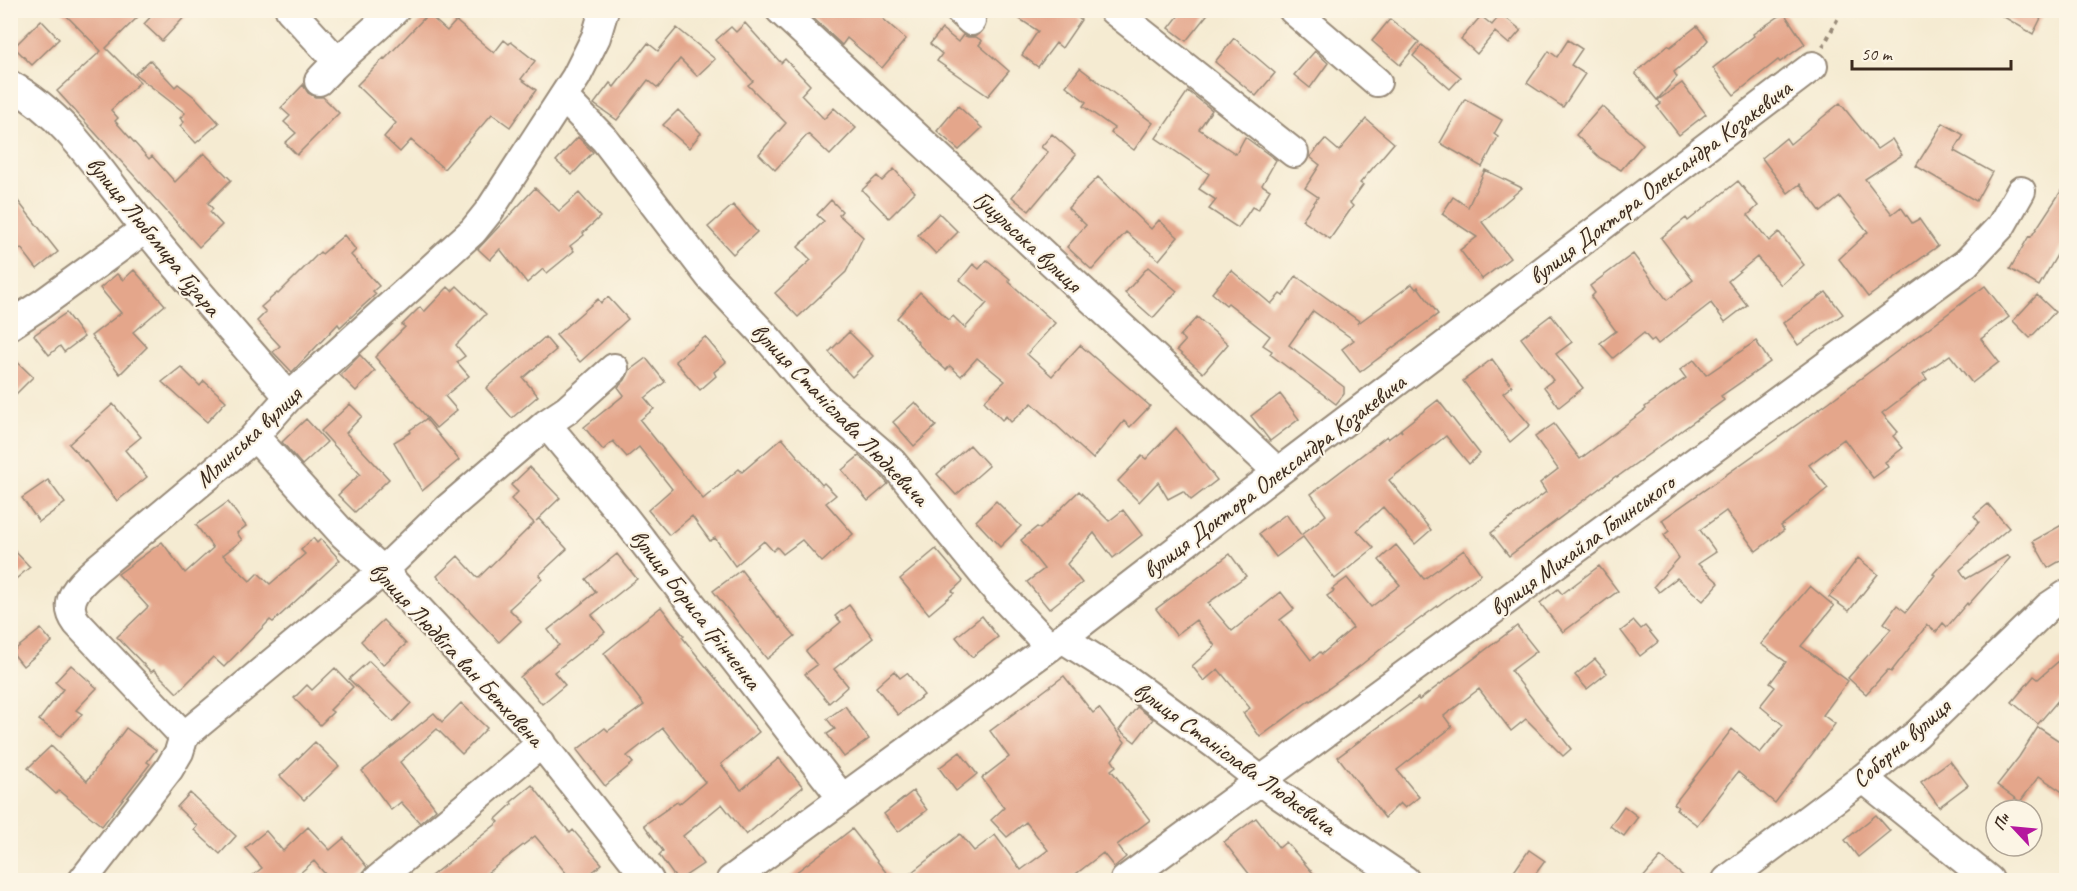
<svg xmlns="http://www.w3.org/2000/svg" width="2077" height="891" font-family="Caveat,sans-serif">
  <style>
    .building { fill: #e4a68b }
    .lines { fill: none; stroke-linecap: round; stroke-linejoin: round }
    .minor-casing { stroke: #988a78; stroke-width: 32 }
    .path { stroke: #988a78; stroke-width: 4; stroke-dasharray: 4.5 4.5; stroke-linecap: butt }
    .minor { stroke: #fff; stroke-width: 28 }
    .labels { text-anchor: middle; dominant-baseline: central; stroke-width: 4.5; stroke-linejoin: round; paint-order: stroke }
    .street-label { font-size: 24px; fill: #3b2a1e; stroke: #fcf5e5 }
  </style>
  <rect width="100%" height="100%" fill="#fcf5e5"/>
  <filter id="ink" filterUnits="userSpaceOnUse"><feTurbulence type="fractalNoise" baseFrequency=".0167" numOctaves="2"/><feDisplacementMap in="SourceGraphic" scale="12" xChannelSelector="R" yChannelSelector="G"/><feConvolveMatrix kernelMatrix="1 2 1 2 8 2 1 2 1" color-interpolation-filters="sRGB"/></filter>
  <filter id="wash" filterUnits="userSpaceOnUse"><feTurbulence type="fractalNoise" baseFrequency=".008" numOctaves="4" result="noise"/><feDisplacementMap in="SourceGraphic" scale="24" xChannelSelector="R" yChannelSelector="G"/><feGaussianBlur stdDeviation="1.35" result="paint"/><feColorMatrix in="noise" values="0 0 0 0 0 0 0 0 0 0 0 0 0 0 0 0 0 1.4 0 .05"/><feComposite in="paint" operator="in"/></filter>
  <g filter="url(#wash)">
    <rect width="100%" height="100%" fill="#f5ebd2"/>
    <g id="blocks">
      <path class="building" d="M61,10H145L106,48L140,82L111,110L118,118L115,121L149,159L152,156L175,182L204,153L231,180L208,203L213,209L210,212L222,225L199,247L57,91L101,51Z
        M157,10H191L162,41L144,24Z
        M816,10H873L906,39L882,68L847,38L842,45L811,16Z
        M1006,10H1084L1078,18L1081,20L1062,48L1056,43L1038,67L1022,55L1038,31Z
        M1183,10H1211L1186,41L1169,28Z
        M1992,10H2045L2033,34Z
        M1784,13L1805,44L1780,62L1778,60L1734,95L1713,68L1754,36L1753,34Z
        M428,14L447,31L456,21L494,53L504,40L509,44L511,42L535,61L521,79L536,90L510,127L492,114L444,169L411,140L400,152L384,137L396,123L357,85L384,58L385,59Z
        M1501,14L1521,30L1509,44L1495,32L1477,54L1461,39L1481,16L1492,25Z
        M1390,19L1419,42L1400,65L1372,41Z
        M41,20L59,39L32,65L14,47Z
        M745,23L781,63L785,59L810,85L801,95L824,119L834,108L856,128L830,155L808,134L775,170L759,154L786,123L748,85L753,81L716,40L731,27L736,32Z
        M1697,26L1708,40L1697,53L1674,72L1677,77L1657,100L1635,73L1668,45L1670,47Z
        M677,28L715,59L697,76L680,59L658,88L648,80L617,120L594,104L610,83L614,87L648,43L658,51Z
        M942,29L958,42L963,35L968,37H976L982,41L979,45L1009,71L988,96L937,61L942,54L930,44Z
        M1234,38L1275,73L1256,96L1215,62Z
        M1568,40L1582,49L1571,65L1585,74L1563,107L1527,83L1549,51L1557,57Z
        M1422,45L1461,77L1450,89L1413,56Z
        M1315,51L1328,63L1310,88L1294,75Z
        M150,60L175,87L178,84L197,99L219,123L196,143L180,126L184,122L180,118L185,113L135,74Z
        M1080,68L1153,123L1134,150L1111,133L1114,128L1083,106L1086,102L1066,86Z
        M1682,83L1706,114L1679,135L1657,107L1661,104L1658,100Z
        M303,85L308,93L315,97H323L339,113L297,155L285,143L296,133L284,122L290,116L281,108Z
        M1188,91L1212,110L1199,129L1236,154L1245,137L1276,160L1262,185L1270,190L1258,210L1252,207L1238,228L1209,209L1216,200L1199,189L1209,174L1156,138Z
        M1465,99L1502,120L1494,134L1498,137L1482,167L1440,143Z
        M1840,103L1877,149L1892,139L1902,155L1865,179L1892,214L1901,207L1912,223L1919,219L1938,246L1868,297L1839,259L1868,232L1840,197L1821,212L1800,184L1788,193L1762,158L1786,138L1790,144Z
        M958,106L982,128L959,150L937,131Z
        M1602,106L1643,144L1621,170L1600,158L1576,135Z
        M678,110L701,133L689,148L663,125Z
        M1366,119L1394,143L1360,183L1363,185L1350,203L1353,206L1330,239L1302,220L1318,197L1305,188L1320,165L1310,157L1325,139L1339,151Z
        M1943,123L1964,135L1954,151L1992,172L1976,201L1916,166Z
        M1052,134L1076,155L1029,211L1012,197L1048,152L1041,147Z
        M578,137L593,152L572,175L556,161Z
        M894,169L915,192L889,218L862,190L877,176L882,181Z
        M1485,170L1522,188L1482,222L1510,258L1482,279L1460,250L1477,237L1442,214L1453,197L1468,207Z
        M1098,177L1151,229L1159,220L1178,237L1159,260L1126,232L1092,270L1067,247L1086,225L1068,208Z
        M1738,181L1758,206L1748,215L1769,241L1779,232L1804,265L1781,285L1757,257L1728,281L1747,305L1725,322L1711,303L1658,344L1654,339L1651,341L1644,333L1613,358L1600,343L1616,331L1591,297L1595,293L1590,286L1633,254L1667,300L1693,280L1661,238L1686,218L1688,221Z
        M2067,182V238L2039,286L2010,269L2029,236L2031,237Z
        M535,188L559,211L579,193L600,217L583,233L584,235L570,246L574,251L547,273L543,269L527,283L500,249L490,260L478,249Z
        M10,191L58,252L37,269L21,248L10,258Z
        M831,200L842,211L839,215L863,237L846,272L798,317L775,293L811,260L798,247L824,221L817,215Z
        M733,205L757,232L733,254L708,227Z
        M939,213L958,232L936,254L918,235Z
        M344,235L356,250L351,255L379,286L373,291L376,294L340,327L338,324L292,372L273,352L280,346L257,321L266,312L261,307L277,293L278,294L320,252L322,254Z
        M987,260L1010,279L1008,281L1055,323L1027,354L1052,376L1080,345L1150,406L1130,427L1124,421L1093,459L1032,403L1011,422L1006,416L1002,420L984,401L1005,381L977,358L961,376L950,366L946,370L917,343L918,342L908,331L909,330L897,318L920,292L949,320L953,316L965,328L987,303L960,280L973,264L979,269Z
        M1148,267L1177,291L1153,318L1125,293Z
        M134,270L165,305L133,332L147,347L120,374L91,336L121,313L100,288L117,274L123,280Z
        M1231,270L1271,304L1280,294L1283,296L1296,276L1359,321L1357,324L1412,284L1416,289L1418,287L1438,314L1360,372L1342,349L1354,340L1313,311L1289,345L1344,387V394L1336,404L1270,354L1272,351L1263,345L1270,336L1228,303L1226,305L1212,293Z
        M457,286L486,314L456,345L465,356L457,362L469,376L445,396L457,410L436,428L375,357L405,327L402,325L420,307L424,312L448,287L452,291Z
        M1985,286L2009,317L1981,339L1999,362L1972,383L1950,355L1923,374L1927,379L1882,413L1898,432L1893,436L1903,448L1885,462L1888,467L1873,478L1844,439L1809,465L1828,488L1781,526L1784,530L1756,551L1726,511L1700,530L1716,552L1698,564L1719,583L1703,601L1677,578L1659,592L1654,586L1679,558L1664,535L1669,531L1662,520L1829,402Z
        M1826,292L1843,314L1798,345L1783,323Z
        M2037,295L2055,312L2030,338L2013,321Z
        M608,297L628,319L580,362L556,335L598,299L601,303Z
        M66,313L84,337L64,352L60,346L49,355L34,335Z
        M1551,315L1572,342L1556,354L1583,388L1559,407L1544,387L1553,380L1521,338Z
        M1197,317L1228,344L1203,373L1177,350L1185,341L1180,336Z
        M849,332L873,356L852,377L829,352Z
        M545,337L556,350L523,378L538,396L512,418L486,388Z
        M705,337L726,362L714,372L716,376L700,390L675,361Z
        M1756,341L1770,362L1721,396L1724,400L1617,477L1616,476L1509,556L1491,533L1546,492L1540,483L1558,469L1535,437L1554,424L1580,459L1646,409L1645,407L1686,378L1680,370L1694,360L1706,375Z
        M10,355L33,377L10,400Z
        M360,355L375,371L356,391L340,375Z
        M646,358L665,382L645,398L654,409L640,420L703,499L739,469L742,472L782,438L822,485L824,483L836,495L826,503L853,534L822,562L802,540L783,554L777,547L773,551L764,541L735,566L715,538L710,541L692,516L669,535L648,510L672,489L639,447L627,457L613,441L603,450L584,427L624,395L618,387L625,380L630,370Z
        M1492,359L1512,386L1503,393L1530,425L1510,442L1463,381Z
        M181,367L200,386L204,381L226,401L207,422L162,382Z
        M1280,394L1299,419L1270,441L1251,416Z
        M1438,400L1480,454L1469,464L1446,436L1389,480L1431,530L1415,544L1383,507L1357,530L1374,548L1335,579L1303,537L1276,557L1259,534L1286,514L1301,535L1326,515L1311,494L1387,436L1388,439L1400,430L1402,432L1401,429Z
        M915,402L936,426L914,446L893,422Z
        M113,404L141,437L125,450L147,477L117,501L85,460L84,461L69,444Z
        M350,404L362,416L346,433L389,479L355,512L338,495L360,474L321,431Z
        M306,419L327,442L302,465L282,442Z
        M426,419L459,460L422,491L394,442L411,432L410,430Z
        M1176,428L1217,480L1191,500L1183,491L1168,499L1158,482L1139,502L1118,481L1142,456L1146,459Z
        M970,445L989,466L956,495L937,474Z
        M859,456L880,474L888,484L868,501L842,470Z
        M530,467L560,498L536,521L539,519L567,549L539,575L542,579L509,609L521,621L499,642L437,576L458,556L478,578L534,523L511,499L518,492L511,485Z
        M48,480L65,503L39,522L22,498Z
        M1079,491L1109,521L1123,510L1142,535L1113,558L1094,533L1067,564L1082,583L1049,609L1027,582L1044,569L1021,540L1037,527L1040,529Z
        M996,501L1021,526L1000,547L976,521Z
        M228,502L246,526L237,533L242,540L223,555L250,581L258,573L270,584L305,554L301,550L313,538L317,543L321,539L340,560L273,622L270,620L224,667L213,657L177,693L154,670L151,672L117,637L148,607L118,574L162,542L185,573L213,548L196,525Z
        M1988,504L2009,528L1960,570L1966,579L2008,555L2010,558L1968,605L1967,603L1947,627L1943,623L1936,632L1927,625L1891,672L1888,670L1866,694L1848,678L1891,629L1884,623L1897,605L1906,612L1935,575L1933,574L1979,522L1974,516Z
        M2067,522V557L2048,568L2033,541Z
        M1396,545L1424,579L1464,550L1481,574L1402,632L1361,665L1311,701L1310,700L1260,737L1243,713L1250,708L1218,669L1204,681L1192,666L1215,646L1196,620L1176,635L1156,609L1230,554L1246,576L1208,603L1232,631L1281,592L1294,609L1280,620L1311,660L1320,652L1322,654L1353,628L1327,596L1334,591L1332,589L1347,578L1371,607L1400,585L1379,560Z
        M10,546L30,567L10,584Z
        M936,549L963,581L952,591L954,593L929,614L900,579Z
        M617,554L637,579L592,615L605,632L554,672L565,685L542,704L520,677L559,645L548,630L596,592L586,579Z
        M1858,558L1878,574L1849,611L1829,597Z
        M1599,566L1618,591L1563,632L1540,603L1558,589L1562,594Z
        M741,570L778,618L779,617L795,636L767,659L713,591Z
        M1810,586L1834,606L1801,646L1848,681L1823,715L1835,724L1775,803L1738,772L1697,825L1676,809L1678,807L1674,804L1732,729L1760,753L1783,725L1760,706L1775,687L1770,683L1786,662L1761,644Z
        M849,605L873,638L834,669L848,686L829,703L805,674L817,665L806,651L841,622L835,616Z
        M661,607L684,636L682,637L759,732L721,764L741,790L779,758L803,787L746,835L722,804L683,836L703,864L679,880H677L659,855L663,851L644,825L677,802L679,804L705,782L663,728L627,756L633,763L605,786L577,750L605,728L608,731L644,705L604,653Z
        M982,616L998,637L972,657L956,637Z
        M383,620L406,644L383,665L361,641Z
        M1634,621L1641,629L1645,626L1658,642L1640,656L1621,631Z
        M1517,626L1537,651L1511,671L1571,749L1563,756L1526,719L1511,731L1479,689L1444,716L1452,727L1397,770L1419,797L1405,808L1400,803L1385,818L1338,757L1418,698L1419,700Z
        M41,629L52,642L23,666L12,652Z
        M2067,654V690L2038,724L2012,702L2034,676L2038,679Z
        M1595,659L1607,673L1587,689L1575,675Z
        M369,661L411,703L393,722L349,679Z
        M71,665L97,688L76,710L82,714L61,736L39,720L63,689L55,682Z
        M335,668L353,687L330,710L333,712L320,725L294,698L307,685L312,690Z
        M894,671L900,678L907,673L924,695L898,715L876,687Z
        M1064,676L1093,713L1099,708L1125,742L1112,760L1116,766L1111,770L1150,820L1117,845L1126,857L1114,867L1103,853L1068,880H902L960,834L974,851L995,835L1021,870L1048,850L1026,822L1007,837L991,820L1004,808L982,778L1009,757L990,731Z
        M461,703L487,728L462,754L437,729L400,762L436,809L420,823L401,802L391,810L362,771L434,713L442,722Z
        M845,706L869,739L844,757L827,734L835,729L827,719Z
        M1137,707L1153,719L1135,742L1119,730Z
        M2038,727L2067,746V795L2039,776L2020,802L1997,785L2019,757Z
        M126,728L156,750L147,762L150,764L102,826L59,791L56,794L28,768L51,746L87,781Z
        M315,742L339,766L304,800L280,776Z
        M960,752L977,774L956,791L939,768Z
        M1950,761L1968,785L1939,807L1921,782Z
        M532,785L570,833L573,830L602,864L583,880H572L535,836L478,880H426L499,822L496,819L512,804L511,802Z
        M913,791L927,810L898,832L884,814Z
        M190,793L236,836L220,854L194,830L197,826L177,807Z
        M1624,806L1638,817L1624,836L1610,826Z
        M1876,815L1890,831L1858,857L1845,840Z
        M1256,818L1279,848L1286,842L1319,880H1254L1224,842Z
        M308,827L330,850L344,838L367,867L362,874L354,880H330L314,861L292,880H247L262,868L245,848L266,831L283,851Z
        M852,829L892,880H786L824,851Z
        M1529,850L1545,861L1531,880H1508Z
        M1661,857L1688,880H1641Z"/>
    </g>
  </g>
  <g filter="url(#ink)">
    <use href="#blocks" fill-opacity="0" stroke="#988a78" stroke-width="1.5"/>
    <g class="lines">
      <defs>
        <path id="minor" d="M290,10L337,61
          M780,10L1278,472
          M959,10L971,21
          M1113,10L1294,153
          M1293,10L1377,82
          M319,81C342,55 370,35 395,10
          M10,85C68,116 104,178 144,227C191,285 241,341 289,397
          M563,97L605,140L710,277L769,340L819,399L892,462L997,591L1050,647
          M10,325L42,304L145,229
          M546,424L624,517L842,798
          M255,437L344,535L383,571L525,723L649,880
          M1062,638L1125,678L1216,745L1278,794L1405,880
          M184,736L383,571L447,509L546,424L567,410L614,368
          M1863,778L1989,880
          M83,880L169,769L179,752L184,736L77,623C60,600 82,582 98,568L250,441L289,397L473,231L489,211L576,77L596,37L604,10
          M377,880L542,743
          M731,880L1062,638L1278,472L1813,66
          M1125,880L1966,263L2001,226L2021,191
          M1727,880L1863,778L1917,734L2048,607L2066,595"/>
      </defs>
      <use href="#minor" class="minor-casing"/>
      <path class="path" d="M1823,47L1842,10"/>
      <use href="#minor" class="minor"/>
    </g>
  </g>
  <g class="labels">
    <g class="street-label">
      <text transform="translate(1660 182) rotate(-37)">вулиця Доктора Олександра Козакевича</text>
      <text transform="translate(154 236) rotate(51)">вулиця Любомира Гузара</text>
      <text transform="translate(1028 241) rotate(43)">Гуцульська вулиця</text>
      <text transform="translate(840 414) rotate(46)">вулиця Станіслава Людкевича</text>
      <text transform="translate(248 437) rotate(-43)">Млинська вулиця</text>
      <text transform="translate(1274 476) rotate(-37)">вулиця Доктора Олександра Козакевича</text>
      <text transform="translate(1582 545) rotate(-36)">вулиця Михайла Голинського</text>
      <text transform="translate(696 609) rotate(52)">вулиця Бориса Грінченка</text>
      <text transform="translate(457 654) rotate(47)">вулиця Людвіга ван Бетховена</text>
      <text transform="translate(1901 743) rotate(-41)">Соборна вулиця</text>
      <text transform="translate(1235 758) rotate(36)">вулиця Станіслава Людкевича</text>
    </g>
  </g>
  <rect width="2077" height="891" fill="none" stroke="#fcf5e5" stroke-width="36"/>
  <g transform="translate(2014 828) rotate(296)"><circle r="28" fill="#fcf5e5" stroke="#afa495" stroke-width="1.5"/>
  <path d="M0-4.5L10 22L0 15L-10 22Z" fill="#b5179e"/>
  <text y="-9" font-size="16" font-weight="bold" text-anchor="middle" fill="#3b2a1e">Пн</text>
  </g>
  <path d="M1852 60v9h159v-9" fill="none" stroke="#3b2a1e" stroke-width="3"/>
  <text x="1861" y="60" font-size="18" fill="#3b2a1e" stroke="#fcf5e5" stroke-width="4.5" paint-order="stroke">50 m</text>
</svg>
